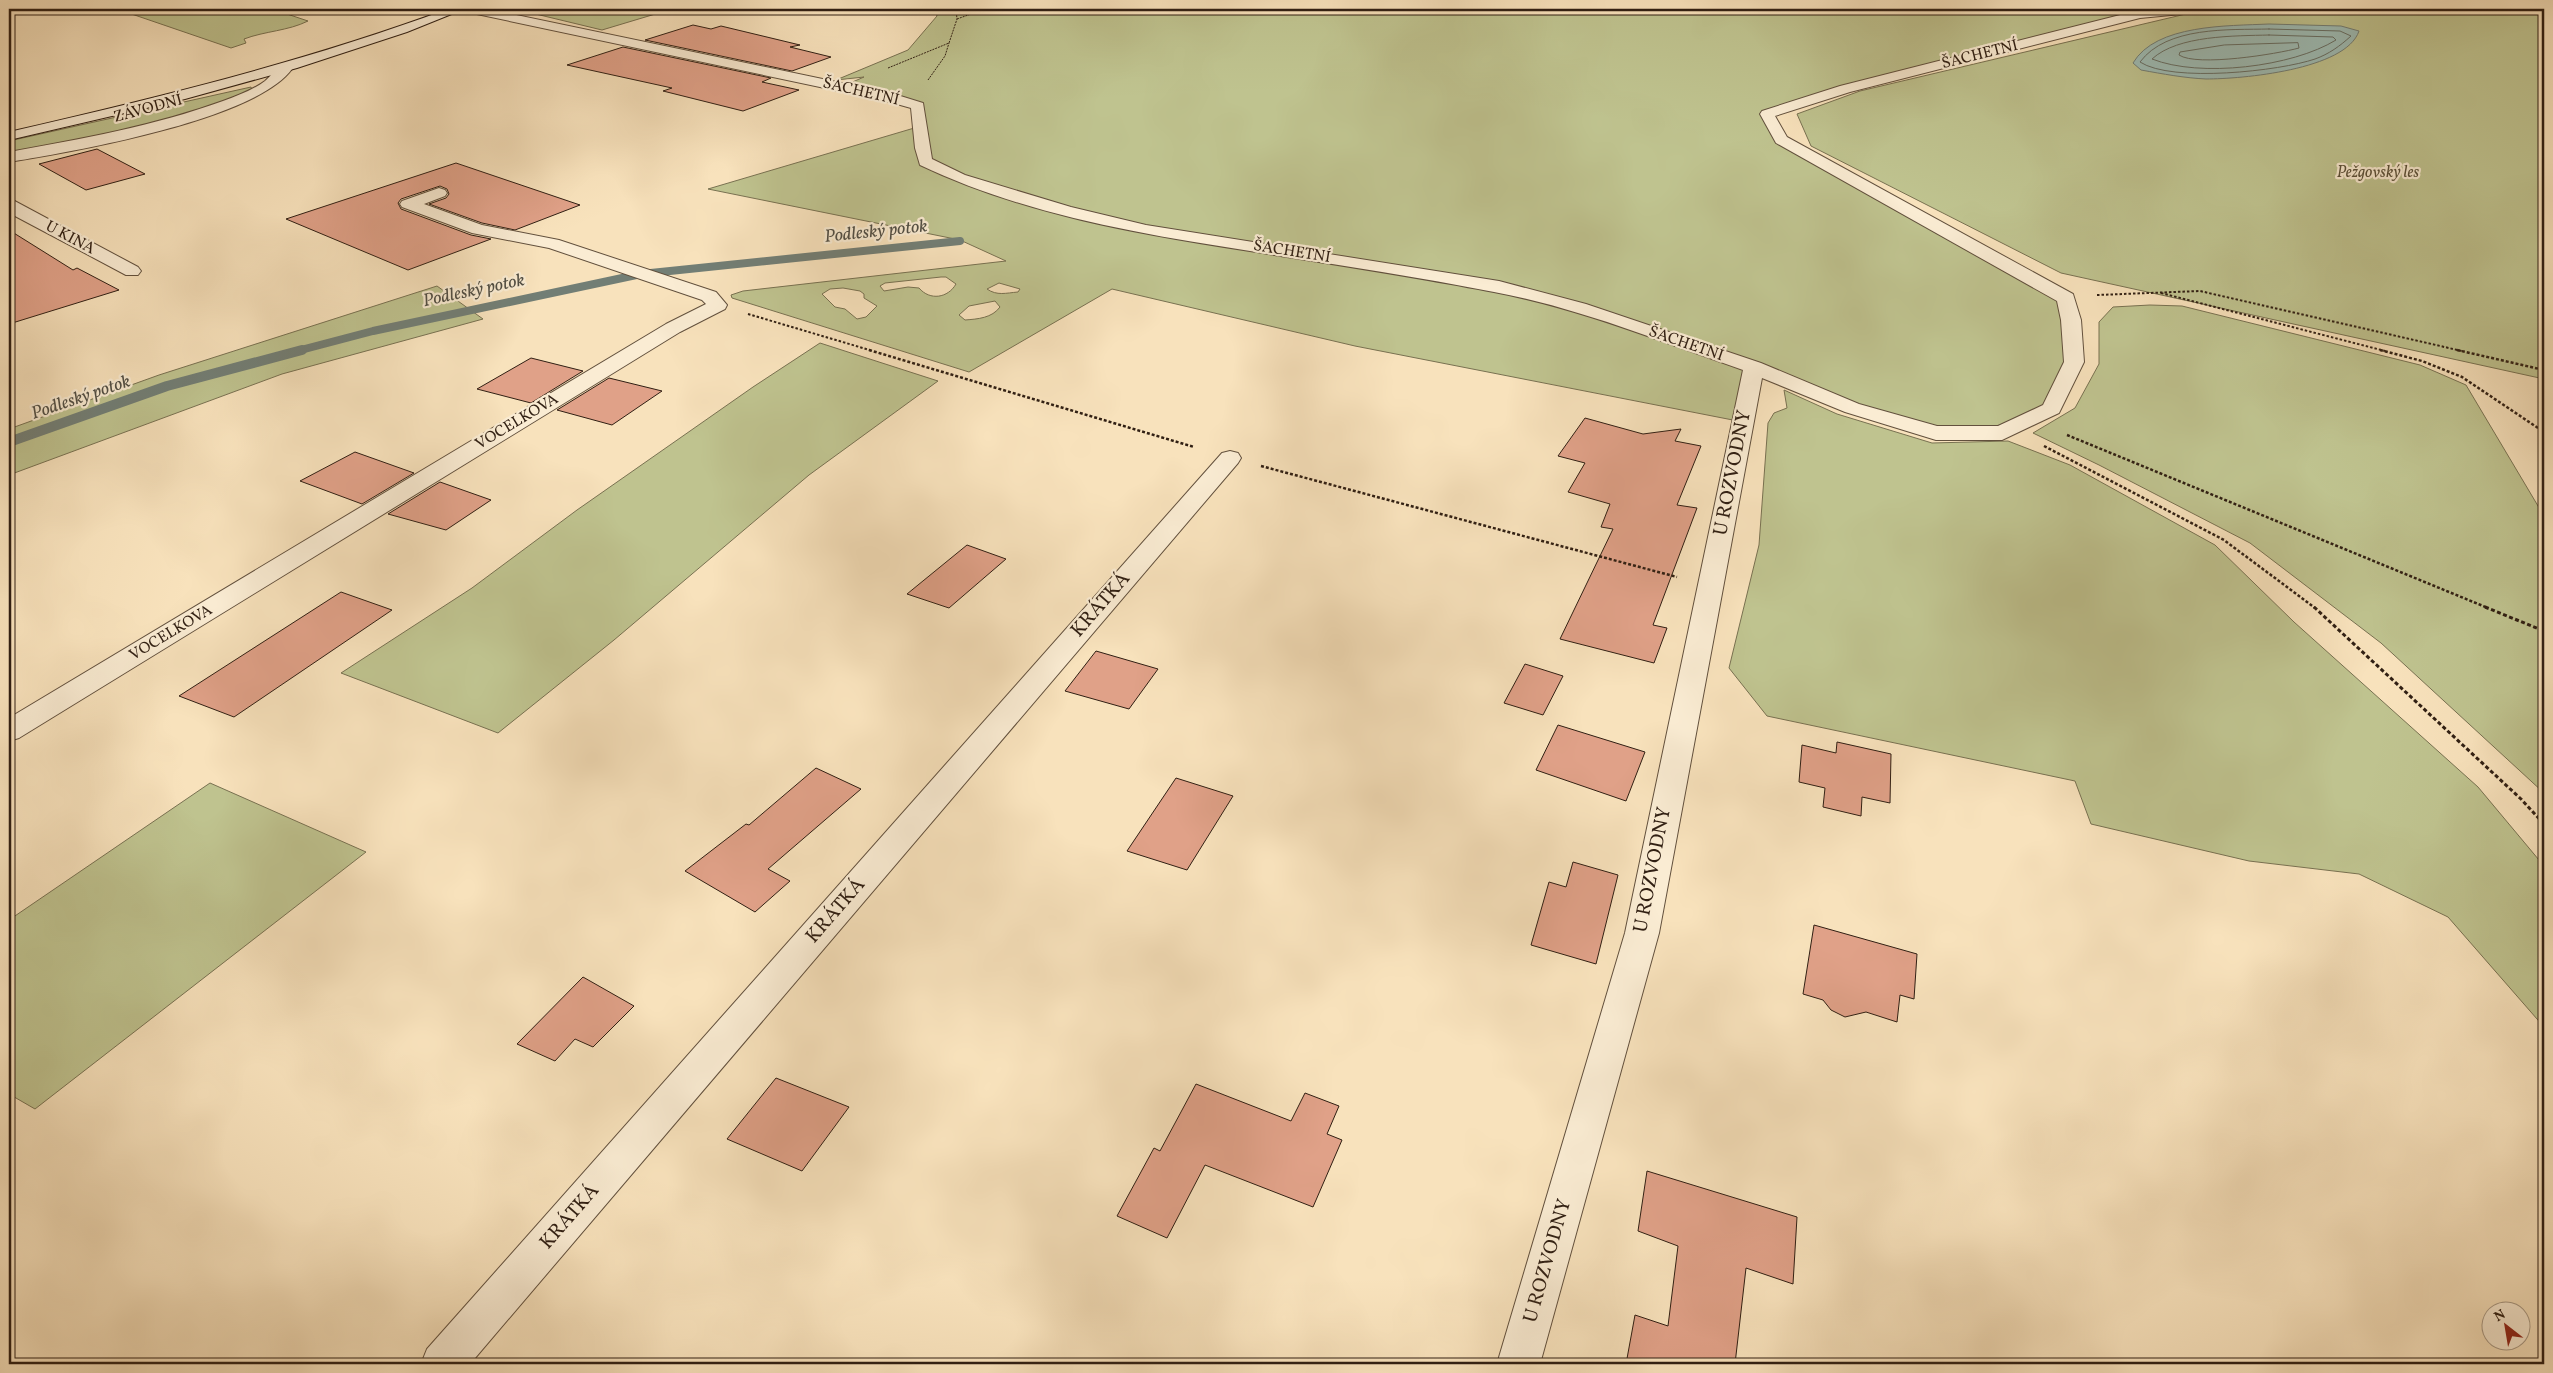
<svg xmlns="http://www.w3.org/2000/svg" width="2553" height="1373" font-family="Vollkorn,serif">
  <style>
    .green { fill: #bfc38f; stroke: #787151; fill-rule: evenodd }
    .water { fill: #9ebdb6; stroke: #727e75 }
    .lines { fill: none; stroke-linecap: round; stroke-linejoin: round }
    .shore { stroke: #676e64; stroke-width: 1 }
    .stream-far1 { stroke: #727e75; stroke-width: 8 }
    .stream { stroke: #727e75; stroke-width: 10 }
    .building { fill: #e0a188; stroke: #301f13 }
    .street-casing { stroke: #62503d; stroke-width: 2 }
    .secondary-casing { stroke: #301f13; stroke-width: 2 }
    .path-far3 { stroke: #301f13; stroke-width: 1; stroke-dasharray: 2 1; stroke-linecap: butt }
    .path-far2 { stroke: #301f13; stroke-width: 2; stroke-dasharray: 2.5 2; stroke-linecap: butt }
    .path-far1 { stroke: #301f13; stroke-width: 2.5; stroke-dasharray: 3 2; stroke-linecap: butt }
    .path { stroke: #301f13; stroke-width: 3; stroke-dasharray: 4 2.5; stroke-linecap: butt }
    .street { fill: #faecd3; fill-rule: evenodd }
    .secondary { fill: #faecd3; fill-rule: evenodd }
    .labels { text-anchor: middle; dominant-baseline: central; stroke-width: 4.5; stroke-linejoin: round; paint-order: stroke }
    .far-street-label { font-size: 16px; fill: #301f13; stroke: #faecd3 }
    .far-park-label { font-size: 16px; font-style: italic; fill: #5b5038; stroke: #faecd3 }
    .far-water-label { font-size: 18px; font-style: italic; fill: #514e44; stroke: #faecd3 }
    .street-label { font-size: 20px; fill: #301f13; stroke: #faecd3 }
  </style>
  <rect width="100%" height="100%" fill="#f8e2bc"/>
  <filter id="stains"><feTurbulence type="fractalNoise" baseFrequency=".004" numOctaves="4"/><feColorMatrix values="0 0 0 0 .2 0 0 0 0 .09 0 0 0 0 .02 0 0 0 .5 -.17"/></filter>
  <radialGradient id="worn" r=".72"><stop offset=".6" stop-color="#630" stop-opacity="0"/><stop offset="1" stop-color="#630" stop-opacity=".3"/></radialGradient>
  <path class="green" d="M117,9H272L308,21C288,31 265,31 244,39L246,43L231,48Z
    M515,9H672L602,30Z
    M935,9H2181L2183,10L2140,14L1767,114L1781,140L2066,298L2074,362L2052,409L2008,430L1936,433L1754,367L1743,422L1355,346L1112,289L969,372L732,298L731,295L743,291L1006,261L960,240L708,189L921,126L917,106L841,87L864,77L836,80L908,50L937,16ZM941,277H946L956,284C948,298 930,301 919,288L908,287L884,291L880,286L885,283ZM999,283L1020,289L1018,292C1006,293 997,296 987,289ZM843,288L860,291L864,294V298L877,306L866,317L857,319L845,309L835,307L822,294L830,289ZM995,301L1000,307C992,318 978,319 965,320L959,315L969,306Z
    M2207,9H2544V379L2061,273L1811,146L1797,114L1860,91Z
    M251,87L252,90C175,123 91,139 9,154V141Z
    M437,286L483,319L282,374L9,475V429L159,375Z
    M2150,305L2182,306L2420,365L2466,385L2544,516V793L2381,643L2250,543L2099,465L2033,433L2075,408L2099,364V322L2113,307Z
    M820,343L938,381L809,475L614,640L498,733L341,673L472,588L577,510L753,387Z
    M1784,390L1837,414L1932,443L2008,441L2070,465L2215,545L2294,622L2478,787L2544,866V1027L2448,917L2359,874L2249,861L2091,824L2075,781L1767,716L1729,668L1759,545L1768,423L1774,413L1787,408Z
    M210,783L366,852L35,1109L9,1094V920Z"/>
  <path class="water" d="M2269,24L2341,26L2359,31C2346,70 2241,79 2206,79C2185,78 2163,74 2141,70L2133,63C2156,24 2228,26 2269,24Z"/>
  <g class="lines">
    <path class="shore" d="M2269,29L2340,31L2351,36C2340,46 2329,54 2315,59C2280,71 2172,83 2140,62C2167,26 2229,30 2269,29Z
      M2269,35L2333,37L2336,40C2292,67 2200,78 2152,59C2178,35 2235,36 2269,35Z
      M2298,43L2299,48C2277,54 2197,67 2179,55L2180,52L2224,45Z"/>
    <path class="stream-far1" d="M297,351L373,331L641,274L960,241"/>
    <path class="stream" d="M9,442L167,386L302,350"/>
  </g>
  <path class="building" d="M693,25L711,29L721,26L800,45L790,47L831,57L792,71L645,40Z
    M623,47L771,78L762,82L799,90L743,111L663,91L672,88L567,65Z
    M97,149L145,174L86,190L39,164Z
    M456,163L580,205L515,230L482,223L429,204L446,198L449,194L447,189L440,186L401,199L398,203L401,209L471,235L491,239L408,270L286,219Z
    M9,230L73,270L77,268L119,290L9,324Z
    M531,358L583,371L531,403L477,389Z
    M609,378L662,391L612,425L557,410Z
    M1585,418L1643,434L1681,429L1675,441L1701,446L1677,505L1697,508L1653,625L1667,628L1654,663L1560,639L1613,529L1601,527L1610,504L1568,492L1585,463L1558,456Z
    M355,452L414,473L362,504L300,481Z
    M440,482L491,500L446,530L388,514Z
    M967,545L1006,559L949,608L907,594Z
    M341,592L392,610L234,717L179,696Z
    M1096,651L1158,669L1129,709L1065,691Z
    M1525,664L1563,676L1543,715L1504,703Z
    M1558,725L1645,752L1626,801L1536,770Z
    M1837,742L1891,754L1890,803L1862,797L1861,816L1823,807L1825,788L1799,782L1802,745L1836,753Z
    M816,768L861,789L768,869L790,881L755,912L685,871L746,824L749,825Z
    M1176,778L1233,796L1187,870L1127,851Z
    M1573,862L1618,875L1596,964L1531,945L1549,882L1566,887Z
    M1814,925L1917,954L1914,999L1900,995L1897,1022L1866,1012L1845,1017L1831,1010L1823,1000L1803,994Z
    M583,977L634,1006L593,1047L575,1039L555,1061L517,1044Z
    M776,1078L849,1107L802,1171L727,1139Z
    M1196,1084L1291,1121L1305,1093L1339,1106L1327,1134L1342,1140L1313,1207L1205,1165L1167,1238L1117,1216L1154,1148L1160,1151Z
    M1647,1171L1797,1217L1793,1284L1746,1268L1735,1364H1626L1635,1315L1668,1326L1678,1246L1638,1231Z"/>
  <g class="lines">
    <defs>
      <path id="street" d="M466,9H488L894,94L923,103L932,159L965,175L1071,207L1146,225L1499,281L1586,304L1761,363L1859,404L1937,426H1998L2043,405L2064,362L2061,320L2057,301L1776,143L1760,114L1762,111L1840,86L2140,10L2198,9L2192,13L2140,18L1850,92L1775,116L1787,137L2073,294L2081,320L2084,362L2059,413L2002,440H1936L1845,412L1762,378L1659,933L1540,1364H1497L1625,933L1743,370C1662,342 1579,308 1494,292C1413,276 1331,264 1250,251C1138,234 1023,214 920,165L915,148L911,108L886,101L472,13Z
        M285,65L292,69C255,120 72,152 9,162V152C81,139 154,126 223,101C237,96 253,90 265,81C271,76 276,67 285,65Z
        M439,188L445,190L447,193L445,196L424,204L482,225L559,240L716,292L727,305L725,309L680,332L19,738L9,741V718L666,324L706,304L702,300L549,248L472,233L402,207L400,204L402,201Z
        M9,198L138,267L141,271L138,275H126L15,216L9,211Z
        M1230,451L1238,453L1241,458L1238,463L470,1364H421L427,1349L1222,453Z"/>
      <path id="secondary" d="M448,9H464L407,32L297,68L185,99L9,140V132C157,98 304,62 448,9Z"/>
    </defs>
    <use href="#street" class="street-casing"/>
    <use href="#secondary" class="secondary-casing"/>
    <path class="path-far3" d="M957,19L985,9
      M888,68L949,43L957,19L956,9
      M928,80L945,56L949,43"/>
    <path class="path-far2" d="M2161,293L2385,351
      M2097,295L2200,291L2462,351
      M748,314L873,351"/>
    <path class="path-far1" d="M869,350L1194,447
      M2380,350L2422,361L2462,377L2544,432
      M2457,350L2544,370
      M2067,435L2488,608
      M2044,446L2224,540L2315,608
      M1261,466L1677,577"/>
    <path class="path" d="M2314,607L2521,799L2544,824
      M2485,607L2544,631"/>
    <use href="#street" class="street"/>
    <use href="#secondary" class="secondary"/>
  </g>
  <g class="labels">
    <g class="far-street-label">
      <text transform="translate(1980 55) rotate(-14)">ŠACHETNÍ</text>
      <text transform="translate(861 92) rotate(13)">ŠACHETNÍ</text>
      <text transform="translate(148 109) rotate(-15)">ZÁVODNÍ</text>
      <text transform="translate(70 238) rotate(28)">U KINA</text>
      <text transform="translate(1292 252) rotate(9)">ŠACHETNÍ</text>
      <text transform="translate(1686 344) rotate(19)">ŠACHETNÍ</text>
      <text transform="translate(517 422) rotate(-31)">VOCELKOVA</text>
      <text transform="translate(171 633) rotate(-31)">VOCELKOVA</text>
    </g>
    <g class="far-park-label">
      <text x="2378" y="173">Pežgovský les</text>
    </g>
    <g class="far-water-label">
      <text transform="translate(876 232) rotate(-6)">Podleský potok</text>
      <text transform="translate(474 291) rotate(-12)">Podleský potok</text>
      <text transform="translate(81 398) rotate(-19)">Podleský potok</text>
    </g>
    <g class="street-label">
      <text transform="translate(1733 473) rotate(-79)">U ROZVODNY</text>
      <text transform="translate(1101 605) rotate(-49)">KRÁTKÁ</text>
      <text transform="translate(1653 870) rotate(-79)">U ROZVODNY</text>
      <text transform="translate(836 911) rotate(-49)">KRÁTKÁ</text>
      <text transform="translate(570 1217) rotate(-49)">KRÁTKÁ</text>
      <text transform="translate(1548 1261) rotate(-74)">U ROZVODNY</text>
    </g>
  </g>
  <rect width="2553" height="1373" fill="none" stroke="#f8e2bc" stroke-width="30"/>
  <rect x="10" y="10" width="2533" height="1353" fill="none" stroke="#301f13" stroke-width="2.5"/>
  <rect x="15" y="15" width="2523" height="1343" fill="none" stroke="#301f13"/>
  <g transform="translate(2506 1326) rotate(329)"><circle r="24" fill="#faecd3" stroke="#a99a86"/>
  <path d="M0-4L9 19L0 12L-9 19Z" fill="#8f2418"/>
  <text y="-8" font-size="14" font-weight="bold" text-anchor="middle" fill="#301f13">N</text>
  </g>
  <rect width="100%" height="100%" filter="url(#stains)"/>
  <rect width="100%" height="100%" fill="url(#worn)"/>
</svg>
